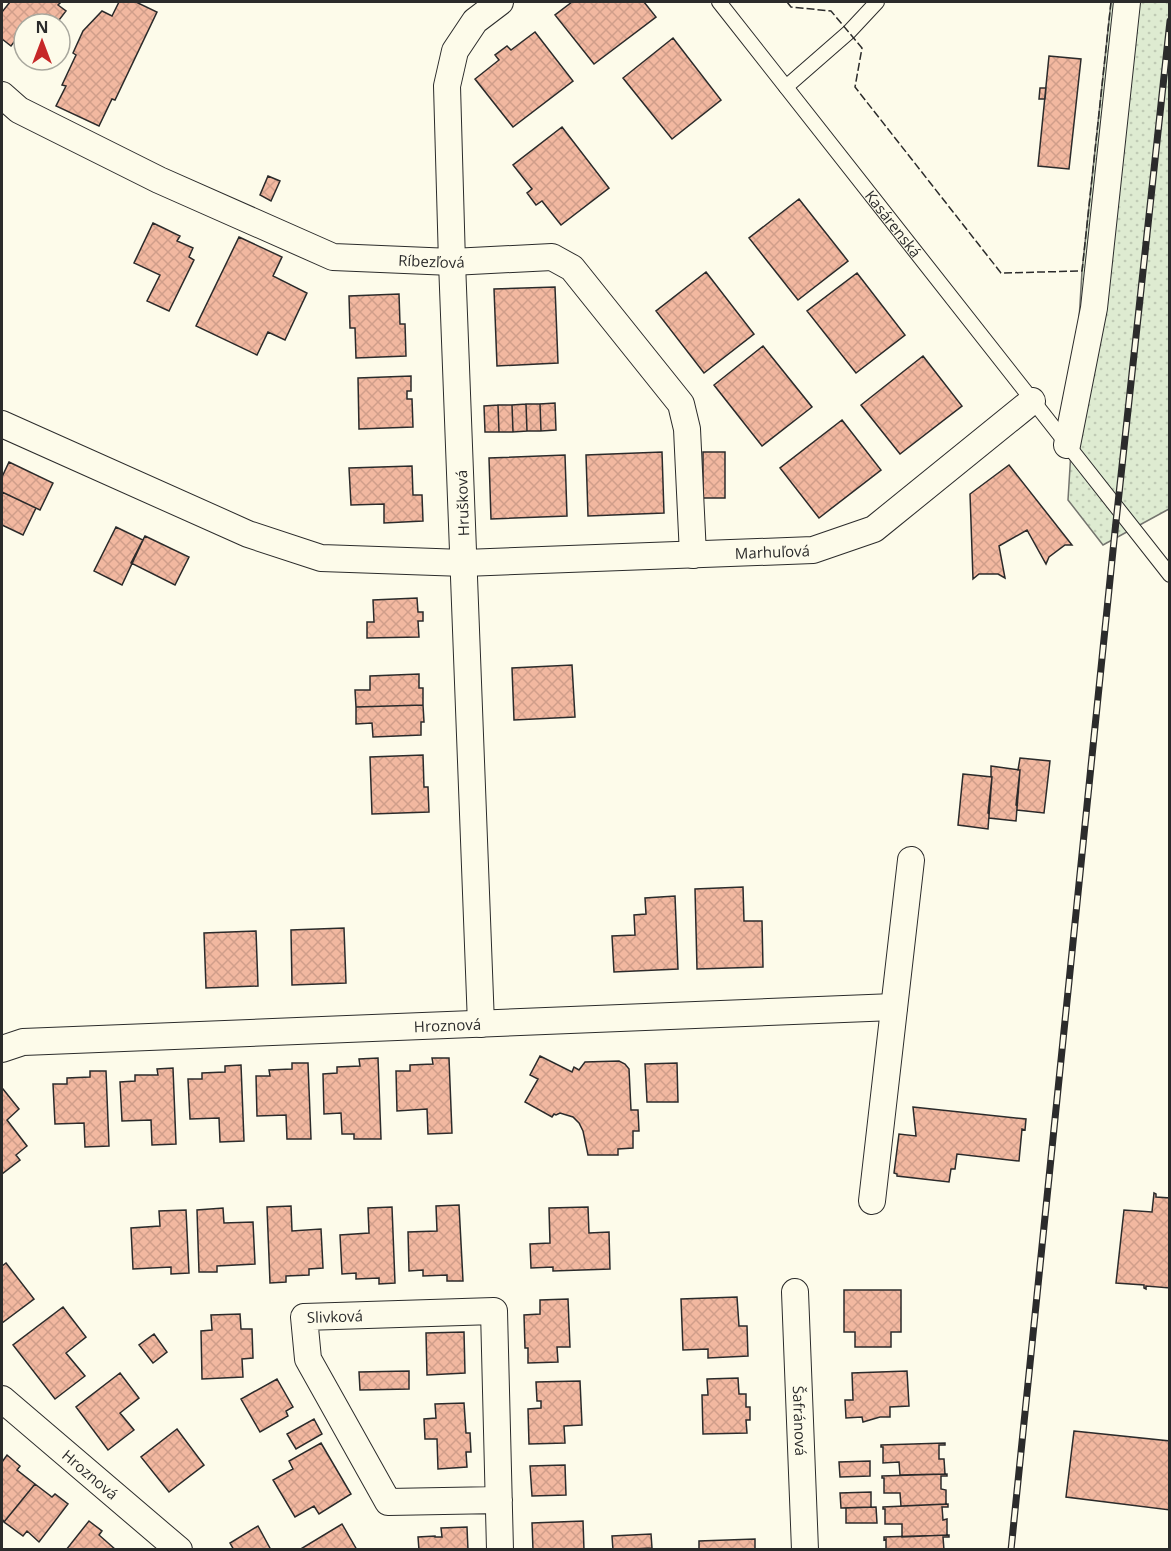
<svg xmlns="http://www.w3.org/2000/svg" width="1171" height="1551" font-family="'Open Sans',sans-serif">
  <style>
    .green { fill: url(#green-dots); stroke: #74746e; stroke-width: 1.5 }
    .building { fill: url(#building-cross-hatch); stroke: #2b2b2b; stroke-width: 1.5 }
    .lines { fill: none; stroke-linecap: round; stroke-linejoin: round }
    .lane-casing { stroke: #2b2b2b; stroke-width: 16 }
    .street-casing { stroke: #2b2b2b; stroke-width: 28 }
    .lane { stroke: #fdfbea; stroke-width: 14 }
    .street { stroke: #fdfbea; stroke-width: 26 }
    .rail-casing { stroke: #2b2b2b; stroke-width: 7 }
    .rail { stroke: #fdfbea; stroke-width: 4.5; stroke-dasharray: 14; stroke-linecap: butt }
    .fence { stroke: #2b2b2b; stroke-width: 1.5; stroke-dasharray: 8 3; stroke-linecap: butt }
    .labels { text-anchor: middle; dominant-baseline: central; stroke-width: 4.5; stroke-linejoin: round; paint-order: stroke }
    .street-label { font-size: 15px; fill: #2b2b2b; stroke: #fdfbea }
  </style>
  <defs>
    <pattern id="green-dots" width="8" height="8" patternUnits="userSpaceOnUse" patternTransform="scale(1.5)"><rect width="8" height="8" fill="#deebd1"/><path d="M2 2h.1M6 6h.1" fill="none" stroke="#bfcab4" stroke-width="1.8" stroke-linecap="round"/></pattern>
    <pattern id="building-cross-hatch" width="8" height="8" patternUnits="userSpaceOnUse" patternTransform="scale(1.5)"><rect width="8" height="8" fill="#f2b8a0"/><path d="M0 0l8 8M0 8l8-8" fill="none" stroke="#d09e8a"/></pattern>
  </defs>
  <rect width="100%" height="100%" fill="#fdfbea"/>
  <path class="green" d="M1111,2H1169V509L1103,545L1068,500L1082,271Z"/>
  <path class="building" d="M10,2H61L58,5L66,11L56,24H24V49L14,42L11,46L2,39V12Z
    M119,2H136L157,12L115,100L112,99L99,126L56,106L66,86L62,85L76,55L73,53L83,31L102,11L112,16Z
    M572,2H644L656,17L594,64L555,15Z
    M535,32L573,81L513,127L475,79L499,60L495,55L507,46L511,50Z
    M673,38L721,100L672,139L623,78Z
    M1049,56L1081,59L1069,169L1038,166Z
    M1040,88H1046L1045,99H1039Z
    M562,127L609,188L561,225L542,201L536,205L527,193L532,189L513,165Z
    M268,176L280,181L271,201L260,195Z
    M799,199L848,261L798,300L749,238Z
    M153,223L180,236L177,241L193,248L189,257L194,260L169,311L147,301L160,275L134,263Z
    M239,237L282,257L273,276L307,293L285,340L268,332L257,355L196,326Z
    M706,272L754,334L704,373L656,311Z
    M857,273L905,335L856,373L807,311Z
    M555,287L558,363L497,366L494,289Z
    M399,294L400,324H405L406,356L356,358L355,328H350L349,296Z
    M763,346L812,407L762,446L714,385Z
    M923,356L962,406L900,454L861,405Z
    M411,376V391H407V399H412L413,427L359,429L358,378Z
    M555,403L556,430L541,431L540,404Z
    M526,404L527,431L513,432L512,405Z
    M526,404H540L541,431H527Z
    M498,405L499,432H485L484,406Z
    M498,405H512L513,432H499Z
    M842,420L881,470L819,518L780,468Z
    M662,452L664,513L588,516L586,455Z
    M703,452H725V498H703Z
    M565,455L567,516L491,519L489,458Z
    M9,462L53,483L40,510L2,492V477Z
    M1009,465L1072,545H1065L1049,557L1046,564L1027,530L999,546L1005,578L998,574H979L973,579L970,494Z
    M412,466L413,495H422L423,521L384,523V504L351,505L349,468Z
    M2,492L36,508L23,535L2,525Z
    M116,527L143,540L122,585L94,571Z
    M145,536L189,557L175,585L131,563Z
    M417,598L418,612H423V621H418L419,637L367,638V622H374L373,600Z
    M572,665L575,717L514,720L512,668Z
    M419,674V688H423V705L356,707L355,690H370V676Z
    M423,705L424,722H421V735L373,737L372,723L356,724V707Z
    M423,755L424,787H428L429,812L372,814L370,757Z
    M1020,758L1050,761L1044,813L1017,810V806L1016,805L1020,770H1018Z
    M991,766L1020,770L1016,821L989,818V814L988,813L992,777H991Z
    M963,774L992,777L988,829L958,825Z
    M743,887L744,921H762L763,967L697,969L695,889Z
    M675,896L678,969L614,972L612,936L635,935L634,915L646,914L645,898Z
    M344,928L346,983L292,985L291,930Z
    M256,931L258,986L206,988L204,933Z
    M540,1056L572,1072L574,1067L579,1070L585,1062L619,1061L625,1064L629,1069L631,1110H638L639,1131H633V1148L618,1149V1155H588L583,1131L579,1123L573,1117L560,1113L556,1115L554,1114L552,1117L525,1102L538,1079L530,1075Z
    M378,1058L381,1139H354V1134H342L341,1113L324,1114L323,1074L337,1073V1067L360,1066L359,1059Z
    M432,1058H449L452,1133L428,1134L427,1109L397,1111L396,1071H410V1065L433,1064Z
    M292,1063H308L311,1139H287L286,1115L257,1116L256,1076H270L269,1070L292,1069Z
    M677,1063L678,1102H647L645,1064Z
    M241,1065L244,1141L220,1142L219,1118L190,1119L188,1079H202V1073L225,1072V1066Z
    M173,1068L176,1144L152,1145L151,1120L122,1121L120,1082L135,1081V1075H158L157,1069Z
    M90,1071H106L109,1146L85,1147L84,1123L55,1124L53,1084H67V1078L90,1077Z
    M3,1089L19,1109L7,1120L27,1146L16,1155L20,1160L2,1174V1090Z
    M913,1107L1026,1119L1025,1130L1022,1129L1019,1161L957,1154L955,1169H951L949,1182L897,1176V1174L894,1173L899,1134L916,1136Z
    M1154,1193L1156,1194V1197L1170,1198V1288L1146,1286V1289L1144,1288V1285L1116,1283L1124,1210L1152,1212Z
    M459,1205L463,1281H447V1275L423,1276V1270L409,1271L408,1232L437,1231L436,1206Z
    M291,1206L292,1231L321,1229L323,1268L309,1269V1275L286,1276V1282L270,1283L267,1207Z
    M392,1207L395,1283L379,1284V1278L356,1279V1273L342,1274L340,1235L369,1233L368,1208Z
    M588,1207L589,1233L609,1232L610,1269L553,1271V1267L531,1268L530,1244L550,1243L549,1208Z
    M223,1208L224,1223L253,1222L255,1264L217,1266V1272H199L197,1210Z
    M186,1210L189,1273L171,1274V1267L133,1269L131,1228L160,1226L159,1211Z
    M6,1263L34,1299L2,1323V1266Z
    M844,1290H901V1332H891V1347H855V1332H844Z
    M737,1297L739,1326H747L748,1356L708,1358V1349L683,1350L681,1299Z
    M568,1299L570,1347H557L558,1362L528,1363V1348H525L524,1315L540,1314V1300Z
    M63,1307L86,1337L66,1353L85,1376L55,1399L13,1345Z
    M240,1314L241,1329H252L253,1358L242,1359L243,1377L202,1379L201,1331L212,1330L211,1315Z
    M464,1332L465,1373L427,1375L426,1333Z
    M154,1334L167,1352L153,1363L139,1345Z
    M409,1371V1389L360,1390L359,1372Z
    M907,1371L909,1406L890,1407V1417H880L863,1422L862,1417L846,1418L845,1400H853L852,1373Z
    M120,1373L139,1398L120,1413L134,1430L108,1450L76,1407Z
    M738,1378L739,1394H746V1407H750V1420H746L747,1433L703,1434L702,1395H708L707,1379Z
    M277,1379L293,1407L286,1411L288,1416L260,1432L241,1399Z
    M580,1381L582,1425L564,1426L565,1443L529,1444L528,1409L541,1408V1401H537L536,1382Z
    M464,1403L466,1433H470L471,1452H466L467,1467L438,1469L437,1439H425L424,1419L436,1418L435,1404Z
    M314,1419L322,1434L296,1449L287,1434Z
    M177,1429L204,1465L169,1492L141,1457Z
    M1074,1431L1170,1441V1510L1066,1497Z
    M321,1443L351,1494L319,1514L314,1506L295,1517L273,1480L293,1469L289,1461Z
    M945,1443V1445H939V1459H944L945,1474L900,1475L899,1462L883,1463V1447H881V1445Z
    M7,1455L20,1466L17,1470L35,1484L4,1522L2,1519V1462Z
    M870,1461V1476L840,1477L839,1462Z
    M565,1465L566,1495L532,1496L530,1466Z
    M947,1474V1476H941V1489L946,1490V1504L901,1506L900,1493H884V1478H882V1476Z
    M35,1484L52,1497L55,1494L68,1504L39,1542L27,1531L23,1536L4,1522Z
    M871,1492V1507L841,1508L840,1493Z
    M948,1504V1507H942L943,1520L947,1519V1535L902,1537V1524H885V1509H883V1507Z
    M876,1507L877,1523H846V1508Z
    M89,1521L102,1531L99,1535L116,1550H66Z
    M583,1521L584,1550H533L532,1523Z
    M342,1524L357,1550H299Z
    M258,1526L271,1550H234L230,1543Z
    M467,1527L468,1550H419L418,1537L435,1536V1537H442L441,1528Z
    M651,1534L652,1548L613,1550L612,1536Z
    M949,1535V1537H943L944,1550H886V1539L884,1540V1537Z
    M755,1539V1550H699V1541Z"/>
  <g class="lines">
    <defs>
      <g id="lane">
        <path id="s1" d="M719,2L1170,575"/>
        <path d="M786,87L849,32L877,2"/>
      </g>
      <g id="street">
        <path id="s2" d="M2,95L19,110L159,180L333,257L452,262L552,257L572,268L681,404L687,429L693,555"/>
        <path id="s3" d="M2,424L248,534L321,558L464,563L813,550L874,529L1032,401"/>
        <path d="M1067,445L1094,308L1127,2"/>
        <path d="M481,1024L452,262L447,86L455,51L475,21L500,2"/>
        <path id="s4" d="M2,1049L23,1042L894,1007"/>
        <path d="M872,1201L911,860"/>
        <path id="s5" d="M795,1292L805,1550"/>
        <path id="s6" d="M2,1399L179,1550"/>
        <path id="s7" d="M499,1500L388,1502L308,1359L304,1317L494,1311L500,1550"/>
      </g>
    </defs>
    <use href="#lane" class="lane-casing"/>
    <use href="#street" class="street-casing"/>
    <use href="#lane" class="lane"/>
    <use href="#street" class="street"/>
    <defs>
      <path id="rail" d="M1011,1550L1115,531L1170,21"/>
    </defs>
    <use href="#rail" class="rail-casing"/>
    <use href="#rail" class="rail"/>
    <path class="fence" d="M787,2L791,7L831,11L862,48L855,87L1001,273L1082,271L1111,2"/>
  </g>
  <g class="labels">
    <g class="street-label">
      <text stroke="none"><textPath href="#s1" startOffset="282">Kasárenská</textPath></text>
      <text stroke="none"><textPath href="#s2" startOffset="468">Ríbezľová</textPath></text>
      <text transform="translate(462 503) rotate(-92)">Hrušková</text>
      <text stroke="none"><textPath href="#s3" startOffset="798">Marhuľová</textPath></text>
      <text stroke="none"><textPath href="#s4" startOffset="447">Hroznová</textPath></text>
      <text stroke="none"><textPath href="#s7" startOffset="348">Slivková</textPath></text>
      <text stroke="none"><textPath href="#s5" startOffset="129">Šafránová</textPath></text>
      <text stroke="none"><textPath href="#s6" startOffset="116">Hroznová</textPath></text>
    </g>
  </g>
  <rect width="1171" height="1551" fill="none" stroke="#2b2b2b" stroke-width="6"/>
  <g transform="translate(42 42)"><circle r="28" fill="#fdfbea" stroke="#a9a89e" stroke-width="1.5"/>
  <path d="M0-4.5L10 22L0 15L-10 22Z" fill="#c62828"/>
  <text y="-9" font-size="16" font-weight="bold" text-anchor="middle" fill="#2b2b2b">N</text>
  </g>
</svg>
